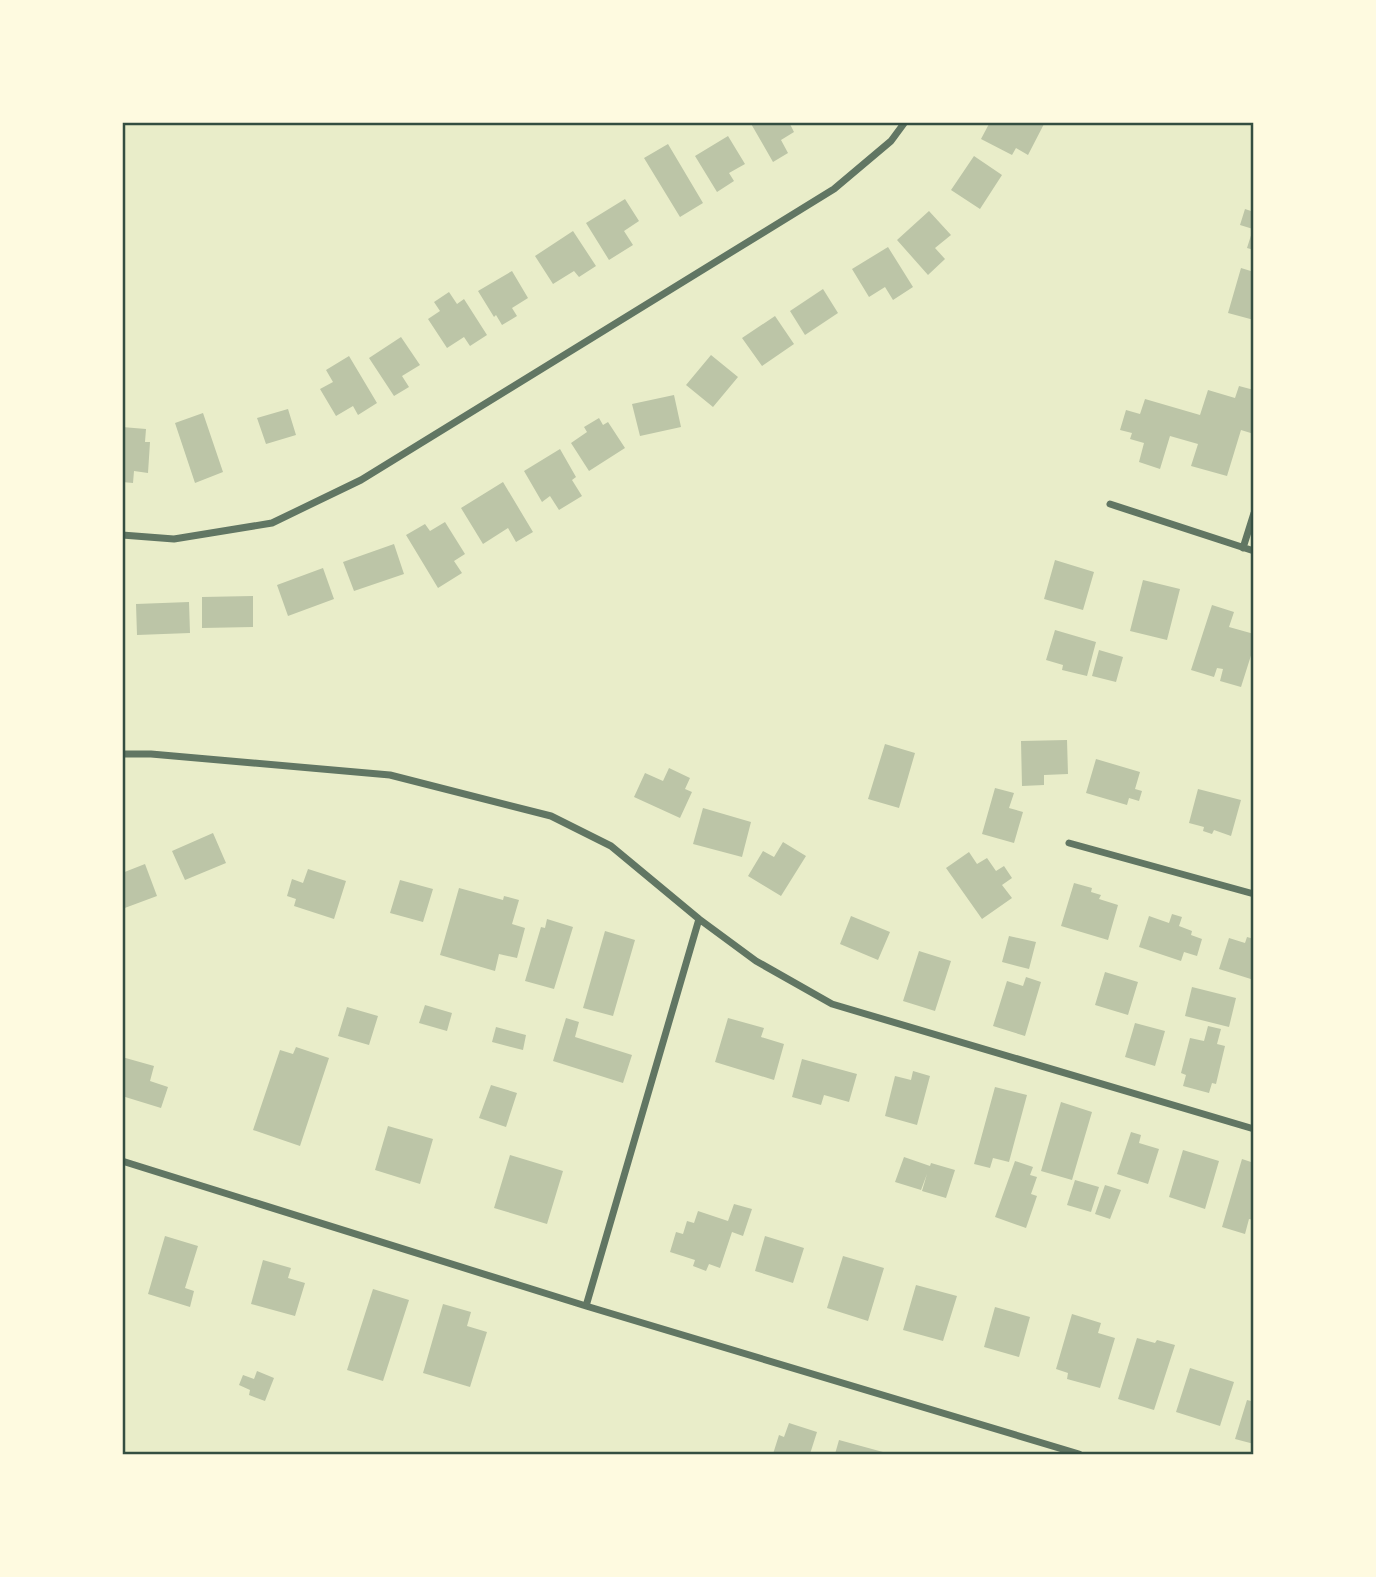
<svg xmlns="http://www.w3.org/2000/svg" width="1376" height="1577" font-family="Manrope,sans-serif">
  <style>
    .building { fill: #bcc5a7 }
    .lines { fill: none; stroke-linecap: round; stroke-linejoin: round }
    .minor { stroke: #617663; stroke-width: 7 }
    .neatline { fill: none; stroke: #344e41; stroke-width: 2.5 }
  </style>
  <rect width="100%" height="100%" fill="#e9edc9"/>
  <path class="building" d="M750,122H789L794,132L781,140L788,153L773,162Z
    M990,122H1041L1044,124L1028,155L1016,148L1012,155L981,139Z
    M728,136L745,164L729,173L734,181L717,192L695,156Z
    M668,144L703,203L680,217L644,158Z
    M974,156L1002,175L980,209L951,190Z
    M625,199L639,221L624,231L633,245L609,260L586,223Z
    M1245,209L1254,212V250L1247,248L1253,229L1240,225Z
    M929,211L951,235L935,248L945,259L928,275L897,240Z
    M573,231L596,266L579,277L574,271L553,284L535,256Z
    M888,247L913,287L893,300L885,287L869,297L852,269Z
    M1241,268L1254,272V320L1228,313Z
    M512,271L528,298L512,308L517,316L502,325L496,315L494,317L478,291Z
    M823,289L838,313L805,335L790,311Z
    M449,292L457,304L464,299L487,335L470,346L464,337L447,348L428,319L440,311L434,302Z
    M775,316L794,344L762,366L742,338Z
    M401,337L420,365L402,376L409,387L394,396L369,358Z
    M711,355L738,377L713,407L686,385Z
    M349,356L377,403L358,415L353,406L336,416L320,389L333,382L326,370Z
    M1239,386L1254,390V434L1241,430L1227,476L1191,466L1198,444L1170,436L1160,469L1139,462L1144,443L1130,439L1132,433L1120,430L1126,410L1140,414L1145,399L1200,415L1208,390L1235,398Z
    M674,395L681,427L640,436L632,404Z
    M288,409L296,435L266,444L257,418Z
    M203,413L223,472L195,483L175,423Z
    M599,418L603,425L608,422L625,448L589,471L571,443L587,432L584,427Z
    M122,427L146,429L145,442H150L148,473L134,471L133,483L122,482Z
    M560,449L576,477L572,480L582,496L559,510L550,496L542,502L524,471Z
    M503,482L533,532L516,542L508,528L483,544L461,508Z
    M445,522L465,554L454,561L462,573L438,588L406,535L425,524L430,531Z
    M394,544L404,574L354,591L343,562Z
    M1055,560L1094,572L1083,610L1044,599Z
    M323,568L334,599L288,616L277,585Z
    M1143,580L1180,589L1167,640L1130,631Z
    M253,596V627L202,628V597Z
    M189,602L190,633L137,635L136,604Z
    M1212,605L1234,612L1229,627L1254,634V646L1241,687L1220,681L1223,669L1217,668L1214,677L1191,670Z
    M1055,630L1096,642L1087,676L1062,670L1063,665L1046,660Z
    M1099,650L1123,657L1116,682L1092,676Z
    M1067,740L1068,774L1044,775V785L1022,786L1021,741Z
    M885,744L915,753L899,808L868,799Z
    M1096,759L1140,772L1135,789L1142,791L1139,801L1129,798L1127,805L1086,793Z
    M669,768L690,778L685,789L692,792L680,818L634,797L645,773L663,781Z
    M995,788L1014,793L1009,808L1023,812L1014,843L982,834Z
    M1198,789L1241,800L1231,836L1214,830L1212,834L1203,831L1204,827L1189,823Z
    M703,808L751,822L742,857L693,844Z
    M213,833L226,863L185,880L172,851Z
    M783,842L806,856L781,896L748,876L763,851L774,857Z
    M969,852L977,864L987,858L996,871L1004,866L1012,878L1002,885L1012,898L982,919L946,868Z
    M145,864L157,896L122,909V873Z
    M308,869L346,881L334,919L294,906L296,899L287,896L292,879L303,883Z
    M400,880L433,889L423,922L390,913Z
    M1074,883L1092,888L1091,892L1101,895L1099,899L1118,905L1108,940L1061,926Z
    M459,888L503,900L504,896L519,900L512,924L525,928L517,958L499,954L495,971L440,955Z
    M1172,914L1182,917L1179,926L1192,931L1191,935L1202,939L1197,956L1184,952L1181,961L1139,947L1149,916L1169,923Z
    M851,916L890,932L878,960L840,944Z
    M547,919L573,927L554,989L525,981L541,927L545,928Z
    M605,931L635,940L613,1016L583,1008Z
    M1009,936L1036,942L1029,969L1002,962Z
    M1247,937L1254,939V980L1219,969L1229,938L1245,943Z
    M919,951L951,961L935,1011L903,1001Z
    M1105,972L1138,982L1128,1015L1095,1005Z
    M1026,977L1041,982L1025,1036L993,1026L1007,981L1023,986Z
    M1192,987L1236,998L1229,1027L1185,1016Z
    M425,1005L452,1013L447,1031L419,1023Z
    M347,1007L378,1016L369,1045L338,1036Z
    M566,1018L579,1022L575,1037L632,1055L623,1083L553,1061Z
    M728,1018L764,1028L761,1037L784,1044L774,1080L715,1062Z
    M1135,1023L1165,1031L1155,1066L1125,1057Z
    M1208,1026L1221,1029L1217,1044L1225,1046L1216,1084L1212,1083L1209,1093L1183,1086L1186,1075L1181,1073L1190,1038L1204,1041Z
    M496,1027L526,1035L523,1050L492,1042Z
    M296,1047L329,1058L300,1146L253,1130L280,1050L293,1054Z
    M122,1057L154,1066L150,1081L168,1087L161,1108L122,1096Z
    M802,1059L857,1074L849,1102L824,1095L821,1105L792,1097Z
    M913,1071L930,1076L917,1125L885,1116L895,1076L911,1080Z
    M491,1085L517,1093L506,1127L479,1118Z
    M995,1087L1027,1095L1009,1162L993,1158L990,1168L974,1164Z
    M1061,1102L1092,1112L1072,1180L1041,1171Z
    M388,1126L433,1139L420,1184L375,1170Z
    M1131,1132L1141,1135L1139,1143L1159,1149L1148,1184L1117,1174Z
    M1183,1150L1219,1161L1205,1209L1169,1197Z
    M510,1155L563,1171L547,1224L494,1208Z
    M904,1157L930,1166L931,1163L955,1170L946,1198L922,1191L927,1174L921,1190L895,1182Z
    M1242,1159L1254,1163V1220L1249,1219L1245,1234L1222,1227Z
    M1015,1161L1033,1167L1030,1175L1037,1177L1031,1194L1037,1196L1026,1228L995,1217Z
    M1075,1180L1099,1187L1091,1212L1067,1205Z
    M1105,1185L1121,1190L1110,1219L1095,1214Z
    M734,1204L752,1209L743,1236L732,1232L720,1268L709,1264L706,1271L693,1266L695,1260L670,1252L676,1232L683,1234L687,1221L694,1223L698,1211L728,1221Z
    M165,1236L198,1246L185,1288L194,1291L190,1307L148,1294Z
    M765,1236L804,1248L793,1283L755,1271Z
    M843,1256L884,1268L868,1321L827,1308Z
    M263,1260L291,1268L288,1278L305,1283L295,1316L251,1304Z
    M916,1285L957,1296L943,1341L903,1330Z
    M373,1289L409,1300L383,1381L347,1370Z
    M443,1304L471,1312L467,1326L487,1332L470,1387L423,1373Z
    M995,1307L1030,1317L1019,1357L984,1347Z
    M1072,1314L1101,1323L1098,1333L1115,1338L1100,1388L1067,1379L1068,1373L1056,1369Z
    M1137,1338L1155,1343L1157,1340L1175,1345L1154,1410L1118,1399Z
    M1190,1368L1234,1382L1220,1426L1176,1412Z
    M257,1371L274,1378L265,1401L249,1395L250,1390L239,1385L243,1375L254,1379Z
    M1253,1395H1254V1444L1235,1439L1247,1400L1251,1401Z
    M789,1423L817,1432L810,1454H773L779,1435L784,1437Z
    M839,1440L883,1452L882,1454H835Z"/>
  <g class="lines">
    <path class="minor" d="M1110,504L1254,551
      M122,535L174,539L272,523L361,480L834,189L891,141L905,122
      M1243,548L1254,513
      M122,754H151L390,775L551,816L611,846L699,919L756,961L832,1004L1254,1129
      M1069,843L1254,894
      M122,1161L586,1306L1079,1454
      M586,1306L699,919"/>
  </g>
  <rect width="1376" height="1577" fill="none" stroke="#fefae0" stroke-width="248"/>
  <rect x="124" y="124" width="1128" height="1329" class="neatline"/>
</svg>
